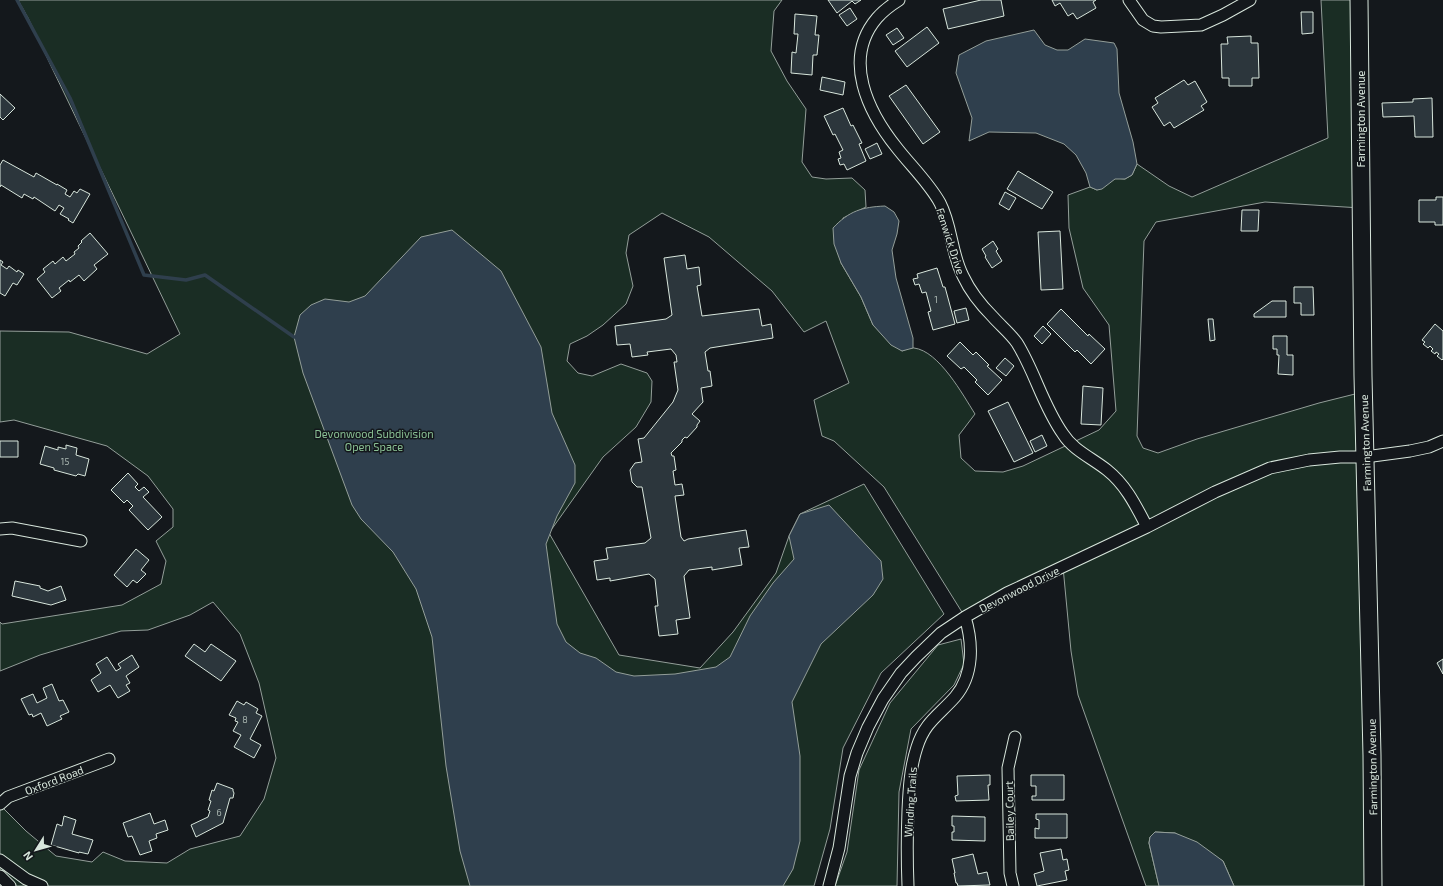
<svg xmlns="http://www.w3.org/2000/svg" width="1443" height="886" font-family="'Exo 2',sans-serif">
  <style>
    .green { fill: #1a2d24; stroke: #939e99 }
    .water { fill: #2f3f4d; stroke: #939e99 }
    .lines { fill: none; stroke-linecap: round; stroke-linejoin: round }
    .stream { stroke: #2f3f4d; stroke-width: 3.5 }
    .building { fill: #2c363c; stroke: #d8e6dc }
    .minor-casing { stroke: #d8e6dc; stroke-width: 13 }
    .primary-casing { stroke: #d8e6dc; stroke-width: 19 }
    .minor { stroke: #14181c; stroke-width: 11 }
    .primary { stroke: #14181c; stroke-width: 17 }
    .labels { text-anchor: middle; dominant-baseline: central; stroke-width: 3; stroke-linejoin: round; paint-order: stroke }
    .number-label { font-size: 9px; fill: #adbab4 }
    .street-label { font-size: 11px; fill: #d8e6dc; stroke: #14181c }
    .park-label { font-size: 11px; fill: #8ac095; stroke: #14181c }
  </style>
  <rect width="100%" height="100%" fill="#14181c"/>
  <path class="green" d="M18,0H782L774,11L771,51L787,81L806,109L802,162L812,177L826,179L852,178L865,190L866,207L843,218L841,263L861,297L873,325L902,351C905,350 910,347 914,348C939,351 963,395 975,414L959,435L961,458L975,471L1003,472L1023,466L1099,430L1116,411L1109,325L1083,288L1069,228L1068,195L1090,187L1097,190L1115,178L1125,179L1132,175L1137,164L1169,186L1192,197L1328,138L1321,0H1359L1361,208L1265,202L1156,222L1144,241L1137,436L1143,448L1158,453L1197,439L1319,403L1363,392L1373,886H1234L1223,861L1175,833L1155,832L1150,837L1149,843L1159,886H1146L1078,695L1071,651L1063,567L965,617L884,487L834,441L822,436L814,400L849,383L826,321L804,332L772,291L709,237L662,213L629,235L626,253L633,286L626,304L603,325L587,336L570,344L567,361L578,373L592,376L621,364L647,373L652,381L651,402L636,427L603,457L549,533L619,655L700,668L733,632L776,573L789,536L800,514L864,484L944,614L881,673L843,748L830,829L814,886H0V805L26,831L56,856L92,862L103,852L125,861L167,863L190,849L240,836L264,799L276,758L259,683L240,634L213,602L190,615L148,630L121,631L40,655L0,671V622L2,624L122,605L161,584L166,561L156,541L173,527V509L148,476L107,446L14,420L0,422V331L69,332L147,354L180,334L28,18Z
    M961,639L964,664L954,685L911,729L899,792L897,886H835L847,852L859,770L890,703L938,645Z"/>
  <path class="water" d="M1034,30L1045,45L1057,50H1068L1085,39L1114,43L1117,49L1119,93L1133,142L1137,164L1132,175L1125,179H1115L1102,189L1097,190L1090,187L1086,173L1076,155L1064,144L1036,133L989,132L969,141L972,118L956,73L959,55L986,41Z
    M885,206L894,212L899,221L897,234L892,250L896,278L913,338V348L902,351L891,345L873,325L861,297L841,263L834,244L833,228C849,211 862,207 885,206Z
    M452,230L501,271L541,347L552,413L575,465V483L557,516L546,544L557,624L566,642L580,653L596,658L616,672L634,676L675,674L716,667L730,657L750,616L773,583L794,559L789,536L800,514L829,505L881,561L883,579L873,595L821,644L792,702L800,756V841L793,869L783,886H470L460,851L446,766L432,637L416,589L393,552L361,519L352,505L303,373L294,337L300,315L311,305L325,299L349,302L365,296L421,237Z
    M1155,832L1175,833L1197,842L1223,861L1234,886H1159L1149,843L1150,837Z"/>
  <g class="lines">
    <path class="stream" d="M17,0L70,98L144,275L186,280L205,275L294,337"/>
  </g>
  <path class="building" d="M828,0H861L855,4L852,1L837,13Z
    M981,0H1001L1004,16L948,29L943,9Z
    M1052,0H1096L1093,2L1096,8L1077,19L1073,13L1068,16L1060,3L1055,6Z
    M850,8L857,19L847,26L839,15Z
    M1301,12H1313V33L1302,34Z
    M795,14L817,16L815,35H819L817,55H813L812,75L791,73L792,52L796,53L798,34H794Z
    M927,27L939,43L907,67L895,51Z
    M897,28L904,38L893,45L886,35Z
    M1251,36V43H1258L1259,78H1252V86H1229V78H1222L1221,44H1228L1227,37Z
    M822,77L845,82L843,95L820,90Z
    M1184,80L1188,85L1195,81L1207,102L1201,106L1204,110L1174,128L1170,122L1164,126L1152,107L1158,103L1155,98Z
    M906,85L940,132L923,144L889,96Z
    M0,94L15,108L3,120L0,117Z
    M1432,98L1433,137H1415L1414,116L1383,117L1382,103L1413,102V99Z
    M843,108L851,126L853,125L862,143L859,144L866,161L847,170L844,164L840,165L838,159L841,158L839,152L843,150L835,134L833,135L824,116Z
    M877,143L882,154L870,159L865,149Z
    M3,160L34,177L36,173L57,185V184L67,190L65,194L70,197L74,191L77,193L80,189L90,194L73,223L68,220L69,219L60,214L64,208L59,205L55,211L34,197L33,199L24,194L22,198L1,185L0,187V165Z
    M1018,171L1053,192L1042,209L1007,189Z
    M1005,192L1016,198L1009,210L999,204Z
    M1436,197H1443V225H1435V222H1419V200H1436Z
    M1242,210H1259L1258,231H1241Z
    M1060,231L1063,289L1041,290L1038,232Z
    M90,233L108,254L94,265L97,269L84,281L79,275L70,282L69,280L59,288L61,291L52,298L37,279L45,272L43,269L53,261L55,264L63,257L66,261L75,254L74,252L79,248L78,246L82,242L81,241Z
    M993,241L998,249L996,251L1002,261L992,268L985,257L986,256L982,249Z
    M685,255L687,269L699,267L701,285L697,286L702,316L759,309L762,326L771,324L773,338L710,348L705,352L708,371H710L712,386L701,388L703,402L692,414L700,421L697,425V427L687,438L685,437L682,440V442L671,453L672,456H674L676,470L673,471L675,485L682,484L684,495L675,496L681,537L684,541L688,539L746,530L749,547L739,548L742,565L712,570V567L689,570L684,576L690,618L676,620L678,634L659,636L655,606H658L655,579L649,574L610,581V578L597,580L594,561L608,559L606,548L645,543L651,538L642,487H637L632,482L630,470L635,463L642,462L638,439L644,438L673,402L678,390L674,362H677L676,355L671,349L647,352L648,355L632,357L630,344L617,345L615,326L666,319L672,315L664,258Z
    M0,260L3,262L1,265L7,269L9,266L17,272L18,270L24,274L17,285L13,283L5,296L0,293Z
    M937,268L943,287H945L955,324L933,330L928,312L931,311L926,292L922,293L919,284L915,285L913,279L918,278L917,274Z
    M1294,287H1313L1314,315H1301V303H1294Z
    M1272,301H1286V317H1254V314Z
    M966,308L969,320L957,323L954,311Z
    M1061,309L1088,336L1089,334L1105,349L1091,364L1077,350L1075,352L1047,324Z
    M1208,319H1213L1215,340L1210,341Z
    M1435,324L1443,331V359L1442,360L1437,356L1439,354L1436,352L1435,354L1431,351L1433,349L1430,346L1428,348L1423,344L1425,342L1422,340Z
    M1043,326L1051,334L1042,344L1034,336Z
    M1273,336H1287V355H1293V375L1278,374L1279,355H1277V349H1273Z
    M960,342L973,355L976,352L989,365L987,366L1002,380L988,395L975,382L977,380L964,367L961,369L947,356Z
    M1005,358L1014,366L1006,376L996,368Z
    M1083,386L1103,388L1101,425L1081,424Z
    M1008,402L1033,453L1014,462L988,411Z
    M1042,435L1047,446L1035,452L1030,441Z
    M0,441H18V457H0Z
    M66,445L77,448L76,455L89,459L85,476L78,474L76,476L54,470V468L40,464L45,446L58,450V447L66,449Z
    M128,473L138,484L135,487L139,491L144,487L149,492L143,497L162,517L148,530L129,510L133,506L127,500L124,503L111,490Z
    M136,549L149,560L141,570L146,574L137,583L133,580L127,587L114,575Z
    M15,581L40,586V588L48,591L61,586L66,600L51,605L12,596Z
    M194,644L205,652L211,644L236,661L221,681L185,656Z
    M132,655L139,667L126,676L130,683L126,685L130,691L118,698L110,685L98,692L91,680L101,673L96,664L107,657L116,671L121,668L118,664Z
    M1443,659V674L1437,663Z
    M52,684L59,701L63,700L69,712L60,716L62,719L47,726L41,713L33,717L32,714L29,715L21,699L33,694L37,703L47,698L43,688Z
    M237,701L244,705L246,702L258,709L256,713L262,716L250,739L261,745L254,758L234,747L241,735L233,731L238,722L235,721L236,718L229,715Z
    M990,775V785H988L989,800L956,801L955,796L958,795L957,776Z
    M1031,775H1064V800H1032V796H1036V786H1031Z
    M217,783L233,789V791L234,793L233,798H230L223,823L196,837L191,825L208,817L210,811L208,810L211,801L209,800L212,790L214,791Z
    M150,813L154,824L165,820L168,830L156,834L157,838L149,841L152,851L140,855L132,836L128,837L123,823Z
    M1036,814H1067V838H1035V828L1039,829V820L1036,819Z
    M64,816L76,820L72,834L93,840L88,854L79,852V853L51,845L57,824L62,826Z
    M952,816L985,817V841L952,840V832H954V826H952Z
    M1061,849L1063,860L1067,859L1069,870L1065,871L1067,880L1037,886L1034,874L1044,871L1040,853Z
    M973,854L978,874L987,872L990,885L958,886L957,883H956L954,873H955L952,859Z"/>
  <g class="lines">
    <defs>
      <path id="minor" d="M899,0C891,5 883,11 877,18C842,59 868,112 897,148C911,166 929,183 940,203C952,226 951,253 963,276C970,291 981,305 993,317C1001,326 1010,333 1017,343C1035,372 1043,406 1063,434C1073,450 1092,458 1107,470C1126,485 1136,506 1147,527
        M1129,0L1143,20L1153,26L1161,27L1201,25L1223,15L1250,0
        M0,529L12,528L81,541
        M0,804L8,797L109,759
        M0,860L26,879L42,886
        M0,876L10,886
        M829,886L839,848L850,776L857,753L868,727L883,699L901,673L916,657L941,633L965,617L1007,593L1147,527L1215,492L1270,468L1309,460L1340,457H1365L1410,451L1429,447L1443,441
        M908,886C907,861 907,836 908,810C909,789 910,768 917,747C925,722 938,716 955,697C974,675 973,643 965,617
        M1013,886L1010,873L1008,768L1015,737"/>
      <path id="primary" d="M1359,0L1363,376L1372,755L1373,886"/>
    </defs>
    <use href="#minor" class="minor-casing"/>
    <use href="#primary" class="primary-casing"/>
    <use href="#minor" class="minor"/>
    <use href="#primary" class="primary"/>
  </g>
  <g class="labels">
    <g class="number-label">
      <text x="936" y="299">1</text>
      <text x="65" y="461">15</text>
      <text x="245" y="719">8</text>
      <text x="219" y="812">6</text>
    </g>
    <g class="street-label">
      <text transform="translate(1360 119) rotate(-90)">Farmington Avenue</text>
      <text transform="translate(951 241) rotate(72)">Fenwick Drive</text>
      <text transform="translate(1365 443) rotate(-92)">Farmington Avenue</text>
      <text transform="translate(1019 589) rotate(-27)">Devonwood Drive</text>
      <text transform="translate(1372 767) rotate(-91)">Farmington Avenue</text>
      <text transform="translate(54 780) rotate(-21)">Oxford Road</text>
      <text transform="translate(910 802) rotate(-86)">Winding Trails</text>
      <text transform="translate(1009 811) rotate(-91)">Bailey Court</text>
    </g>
    <g class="park-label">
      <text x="374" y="433">Devonwood Subdivision<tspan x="374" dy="13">Open Space</tspan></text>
    </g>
  </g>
  <g transform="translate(36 850) rotate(233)" stroke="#14181c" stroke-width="3" paint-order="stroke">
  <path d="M0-3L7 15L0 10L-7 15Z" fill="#d8e6dc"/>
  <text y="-6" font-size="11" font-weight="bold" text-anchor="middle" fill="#d8e6dc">N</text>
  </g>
</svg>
